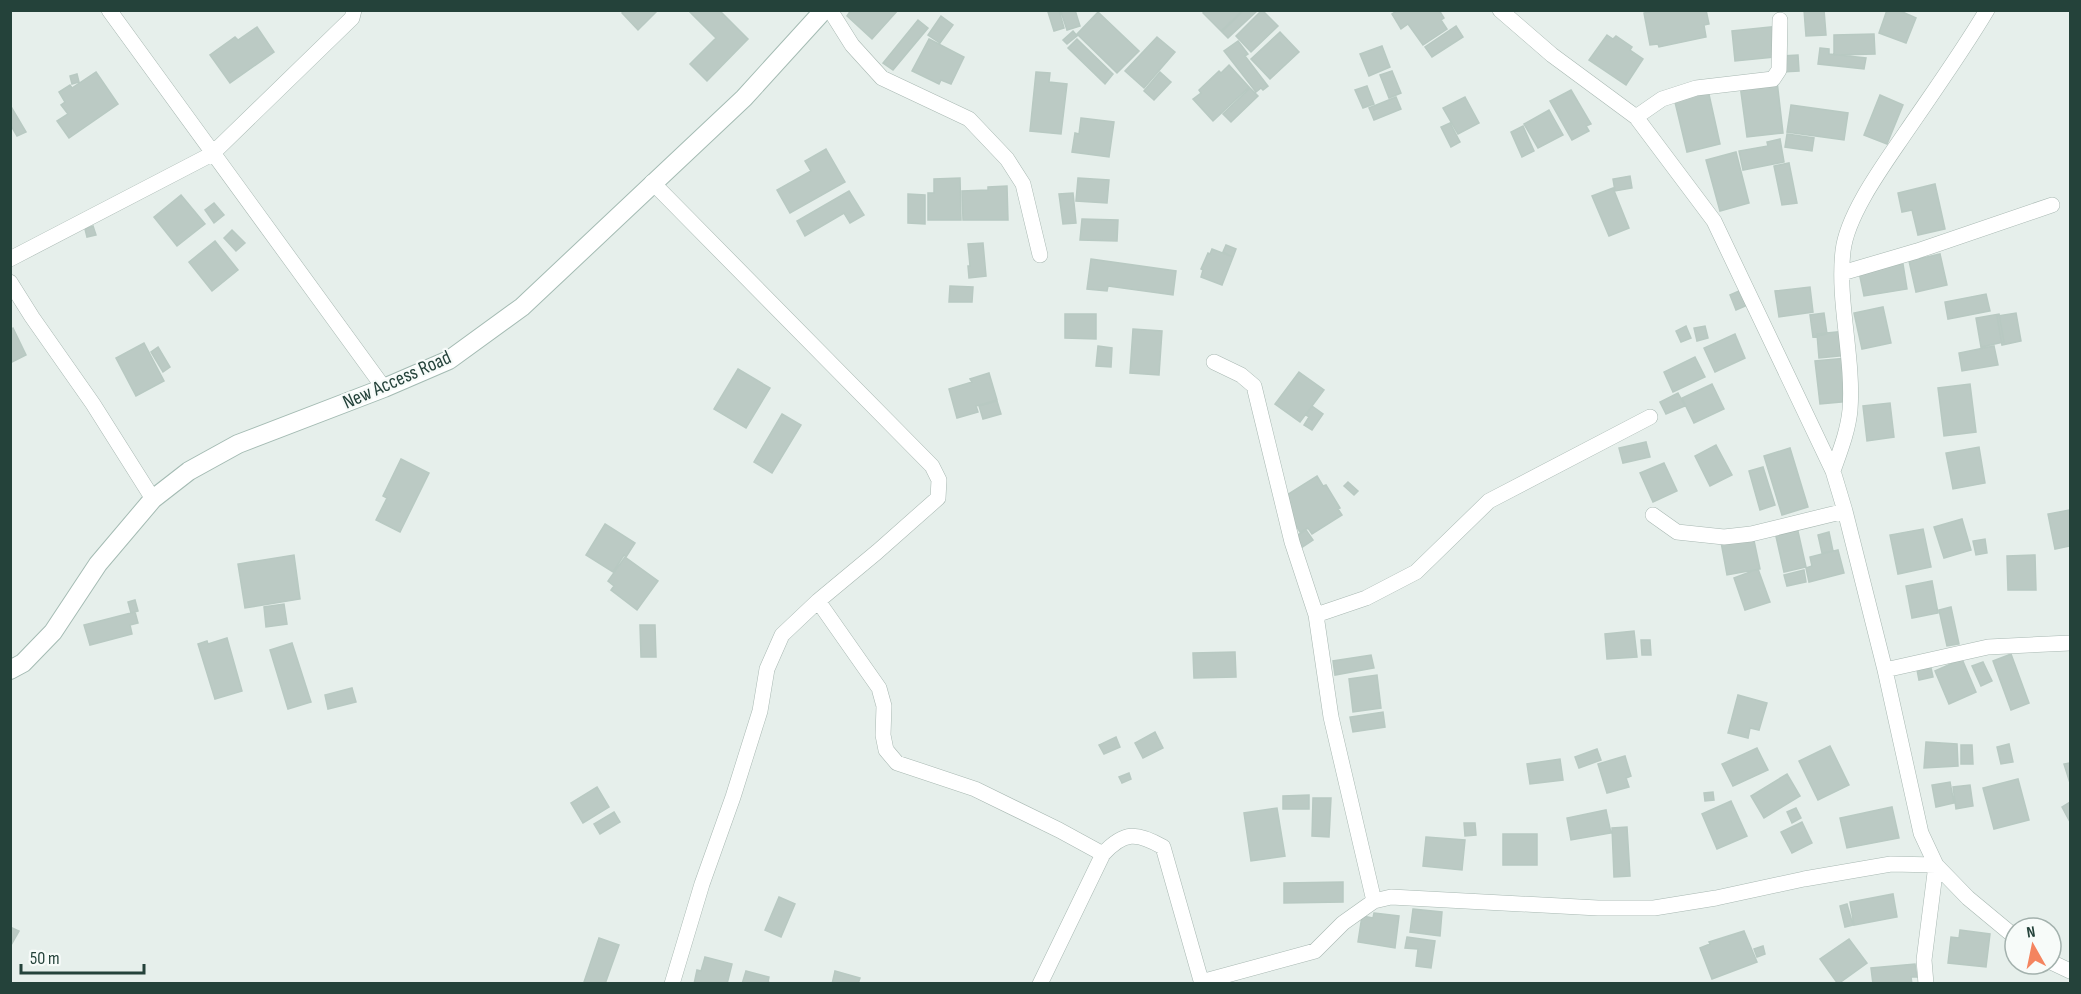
<svg xmlns="http://www.w3.org/2000/svg" width="2081" height="994" font-family="'Sofia Sans Condensed',sans-serif">
  <style>
    .building { fill: #bbcac4; stroke: #b8c9c2; stroke-width: 1.5 }
    .lines { fill: none; stroke-linecap: round; stroke-linejoin: round }
    .street-casing { stroke: #a8b8b2; stroke-width: 16 }
    .secondary-casing { stroke: #a4bbb3; stroke-width: 20 }
    .street { stroke: #fff; stroke-width: 15 }
    .secondary { stroke: #fff; stroke-width: 18 }
    .labels { text-anchor: middle; dominant-baseline: central; stroke-width: 4.5; stroke-linejoin: round; paint-order: stroke }
    .street-label { font-size: 20px; fill: #24423a; stroke: #f7fbf9 }
  </style>
  <rect width="100%" height="100%" fill="#e6efeb"/>
  <path class="building" d="M624,10H658L638,30L622,13Z
    M691,10H719L748,39L707,81L690,64L716,38L690,12Z
    M851,10H898L872,39L847,16Z
    M1054,10H1059L1064,28L1054,31L1048,12Z
    M1066,10H1075L1080,26L1067,30L1061,12Z
    M1205,10H1243L1221,31L1203,13Z
    M1244,10H1258L1228,38L1222,32Z
    M1262,10L1278,26L1251,52L1236,36Z
    M1398,10H1439L1444,18L1441,20L1447,29L1423,45L1408,24L1401,29L1392,14Z
    M1656,10H1706L1709,24L1704,25L1706,37L1659,47L1658,44L1650,45L1644,13Z
    M1804,10H1824L1826,35L1806,36Z
    M1887,10H1898L1916,18L1906,43L1879,33Z
    M1098,12L1139,51L1117,73L1077,34Z
    M941,16L953,25L940,43L928,35Z
    M918,20L928,28L893,70L883,63Z
    M1456,26L1463,37L1432,57L1425,47Z
    M1781,26L1784,56L1735,61L1732,31Z
    M257,27L274,52L230,83L210,55L235,37L238,40Z
    M1073,31L1077,36L1067,44L1063,40Z
    M1280,32L1299,52L1270,79L1251,59Z
    M1874,34L1875,54L1834,55V35Z
    M1607,35L1613,39L1616,36L1632,47L1630,50L1643,59L1626,85L1589,60Z
    M1157,37L1175,52L1144,88L1125,71Z
    M929,39L964,57L951,84L941,80L939,84L912,71Z
    M1077,39L1113,74L1105,84L1068,48Z
    M1238,41L1248,54L1245,56L1268,86L1263,90L1261,88L1256,92L1224,51Z
    M1382,46L1390,67L1369,76L1360,54Z
    M1820,48L1829,49V54L1866,58L1864,69L1818,64Z
    M1798,55L1799,71L1782,72L1781,56Z
    M1229,65L1249,87L1213,121L1193,99L1201,93L1199,90L1219,71L1221,73Z
    M1392,71L1401,93L1389,98L1380,75Z
    M96,72L118,104L69,138L57,121L68,114L61,105L65,102L59,92L70,85L72,88Z
    M1036,72L1050,73L1049,82L1067,84L1061,134L1030,131Z
    M1160,72L1171,82L1154,100L1144,91Z
    M77,74L79,82L72,84L70,76Z
    M1777,81L1783,133L1747,137L1740,85Z
    M1367,86L1374,104L1363,108L1355,90Z
    M1250,88L1258,96L1231,122L1223,114Z
    M1571,90L1591,124L1586,126L1589,131L1572,140L1550,101Z
    M1708,90L1720,144L1687,152L1674,98Z
    M1880,95L1903,105L1887,144L1864,135Z
    M1396,97L1401,109L1374,120L1369,108Z
    M1465,97L1479,123L1458,134L1443,108Z
    M10,105L26,132L17,136L10,124Z
    M1791,105L1848,113L1844,140L1787,132Z
    M1549,110L1563,135L1538,148L1524,124Z
    M1081,118L1114,122L1109,157L1072,152L1075,133L1079,134Z
    M1450,123L1460,142L1451,147L1441,127Z
    M1523,126L1534,151L1522,157L1511,132Z
    M1787,134L1814,138L1812,151L1785,147Z
    M1780,139L1784,162L1743,170L1739,151L1768,146L1767,142Z
    M826,149L845,182L790,213L777,190L811,171L805,161Z
    M1736,152L1749,203L1720,211L1706,160Z
    M1789,163L1797,203L1782,205L1774,166Z
    M1630,176L1632,188L1615,191L1613,179Z
    M960,178L961,220H928V193H934V179Z
    M1078,178L1109,180L1107,203L1076,201Z
    M1935,184L1945,229L1918,235L1912,210L1902,212L1898,193Z
    M1007,186L1008,220H963L962,191L988,190V187Z
    M1613,188L1629,228L1609,236L1592,196Z
    M849,191L864,215L850,223L844,213L805,236L797,221Z
    M1073,193L1076,223L1063,224L1059,194Z
    M908,194L925,195V224L908,223Z
    M181,195L205,224L177,246L154,217Z
    M214,203L224,215L214,223L205,210Z
    M1082,219L1118,220L1117,241L1080,240Z
    M93,226L96,235L87,237L85,229Z
    M232,230L245,243L236,251L224,238Z
    M215,241L238,270L212,291L189,262Z
    M983,243L986,276L969,278L968,266H970L968,244Z
    M1226,245L1236,249L1233,257L1223,252Z
    M1212,249L1233,257L1222,285L1201,277L1203,270L1201,269L1208,253L1210,254Z
    M1940,254L1947,285L1916,292L1909,261Z
    M1091,259L1176,271L1173,295L1108,286L1107,291L1087,289Z
    M1903,264L1907,289L1864,296L1859,272Z
    M950,286L973,287L972,302H949Z
    M1810,287L1813,312L1779,317L1775,291Z
    M1746,288L1752,303L1736,310L1730,295Z
    M1986,294L1990,311L1948,319L1945,302Z
    M1883,307L1891,343L1862,349L1854,313Z
    M1824,313L1827,334L1813,337L1810,315Z
    M2016,313L2021,341L2002,345L1997,316Z
    M1065,314H1096V339L1065,338Z
    M1999,314L2004,342L1981,347L1976,318Z
    M1686,326L1691,338L1681,342L1676,331Z
    M1705,326L1708,338L1697,341L1694,328Z
    M13,328L26,355L10,363V330Z
    M1133,329L1162,331L1159,375L1130,373Z
    M1846,331L1849,355L1819,358L1817,334Z
    M1735,334L1745,358L1715,372L1704,348Z
    M144,343L164,381L136,396L116,358Z
    M1098,346L1112,348L1111,367L1096,366Z
    M1994,346L1998,365L1962,371L1959,353Z
    M158,347L170,367L163,372L151,352Z
    M1695,357L1705,377L1673,392L1664,372Z
    M1847,358L1852,401L1820,404L1815,361Z
    M738,369L770,388L746,428L714,409Z
    M1299,372L1324,390L1300,422L1275,404Z
    M989,373L997,400L976,406L978,412L957,418L949,389L972,382L970,379Z
    M1712,384L1724,409L1694,423L1682,398Z
    M1970,384L1976,432L1944,436L1938,388Z
    M1678,393L1685,406L1666,414L1660,402Z
    M997,401L1001,414L983,419L979,406Z
    M1890,403L1894,437L1867,441L1863,406Z
    M1312,406L1323,414L1312,430L1304,425L1309,417L1306,415Z
    M782,414L801,425L772,473L754,462Z
    M1646,442L1650,457L1623,463L1619,448Z
    M1716,445L1732,475L1710,486L1695,456Z
    M1979,447L1985,483L1953,489L1946,453Z
    M1790,448L1808,507L1782,515L1764,456Z
    M401,459L429,473L400,532L376,520L387,498L383,496Z
    M1664,463L1677,491L1653,502L1640,473Z
    M1763,467L1775,505L1760,510L1749,471Z
    M1317,476L1323,486L1326,485L1340,508L1338,509L1342,515L1312,534L1308,528L1300,532L1285,508L1282,498Z
    M1348,482L1358,491L1354,495L1344,486Z
    M2070,510V546L2055,549L2048,514Z
    M1962,519L1971,550L1944,558L1934,527Z
    M605,524L635,543L626,557L624,555L613,572L586,555Z
    M1797,527L1806,567L1784,572L1775,532Z
    M1923,529L1931,567L1898,574L1890,535Z
    M1306,530L1313,540L1298,550L1291,539Z
    M1829,532L1833,551L1822,553L1818,535Z
    M1753,536L1760,569L1727,575L1721,542Z
    M1985,539L1987,553L1976,555L1973,541Z
    M1838,550L1844,573L1809,582L1806,568L1812,566L1810,557Z
    M294,555L300,599L245,608L238,564Z
    M2035,555L2036,590H2008L2007,556Z
    M625,557L658,581L637,610L611,590L614,586L608,581Z
    M1758,569L1770,602L1745,610L1734,578Z
    M1804,570L1806,582L1787,586L1784,575Z
    M1932,581L1938,613L1912,618L1906,586Z
    M135,600L138,611L131,613L128,602Z
    M284,604L287,624L266,627L264,607Z
    M1951,607L1959,644L1947,646L1939,610Z
    M135,612L138,623L130,625L132,634L90,645L84,625Z
    M640,625H655L656,657H641Z
    M1634,631L1637,657L1607,659L1605,634Z
    M227,638L242,691L215,699L198,644L207,641L208,644Z
    M1641,640H1650L1651,655H1642Z
    M292,643L311,702L288,709L270,650Z
    M1235,652L1236,677L1194,678L1193,653Z
    M2011,654L2029,703L2011,710L1993,661Z
    M1371,655L1374,668L1335,675L1333,661Z
    M1962,659L1976,692L1949,704L1935,671Z
    M1983,662L1992,681L1981,686L1972,666Z
    M1931,668L1933,677L1919,680L1917,670Z
    M1377,675L1381,708L1353,712L1349,679Z
    M352,688L356,702L328,709L325,695Z
    M1738,695L1767,703L1759,730L1750,728L1748,738L1728,733Z
    M1383,712L1385,727L1353,732L1350,717Z
    M1155,732L1163,748L1143,758L1135,743Z
    M1116,737L1120,747L1104,754L1099,745Z
    M1926,742L1957,744L1958,766L1924,768Z
    M2009,744L2013,762L2001,764L1997,747Z
    M1961,745H1972L1973,764H1961Z
    M1830,746L1849,785L1818,800L1799,761Z
    M1757,748L1768,770L1733,786L1722,764Z
    M1597,749L1601,760L1579,768L1575,757Z
    M1625,756L1631,776L1626,778L1629,787L1607,793L1598,764Z
    M1560,759L1563,780L1530,784L1527,764Z
    M2070,763V783L2064,764Z
    M1129,773L1131,779L1122,783L1119,777Z
    M1787,774L1800,796L1764,818L1751,796Z
    M2018,779L2029,820L1994,829L1983,788Z
    M1950,782L1954,803L1936,807L1932,785Z
    M1970,785L1973,806L1956,809L1953,787Z
    M597,787L609,807L583,823L571,803Z
    M1713,792L1714,800L1705,801L1704,793Z
    M1309,795V809H1283V796Z
    M1313,798H1331L1329,837L1312,836Z
    M1731,801L1747,836L1717,849L1702,814Z
    M2070,802V822L2062,807Z
    M1892,807L1899,838L1847,848L1840,818Z
    M1277,808L1285,856L1251,861L1244,813Z
    M1796,808L1801,818L1792,823L1787,812Z
    M1606,810L1611,833L1571,840L1567,818Z
    M614,812L620,822L600,834L594,824Z
    M1802,822L1812,843L1792,853L1781,832Z
    M1464,823H1475L1476,835L1465,836Z
    M1627,827L1630,876L1614,877L1612,828Z
    M1503,834H1537V865H1503Z
    M1426,837L1465,840L1462,870L1423,866Z
    M1343,882V902L1284,903V883Z
    M1893,894L1897,917L1854,925L1850,902Z
    M779,897L795,904L781,937L765,930Z
    M1847,904L1853,925L1845,927L1840,906Z
    M1413,909L1442,912L1440,936L1410,932Z
    M1374,913L1399,916L1395,948L1358,942L1362,916L1373,918Z
    M10,927L19,931L10,947Z
    M1960,930L1990,934L1986,967L1948,963L1951,937L1959,938Z
    M1744,931L1757,962L1712,979L1700,948L1710,944L1709,942Z
    M1407,937L1435,941L1431,968L1416,966L1418,949L1405,948Z
    M599,938L619,945L605,984H589L584,982Z
    M1849,939L1867,963L1838,984L1820,959Z
    M1763,946L1765,954L1757,957L1754,949Z
    M705,957L732,964L727,984H694L697,970L701,971Z
    M1915,964L1917,977H1911L1912,984H1873L1871,968Z
    M746,971L769,977L768,982L773,984H742Z
    M835,971L860,978L858,984H832Z"/>
  <g class="lines">
    <defs>
      <path id="street" d="M109,10L384,388
        M830,10L852,45L882,78L969,119L1007,159L1023,184L1040,255
        M1500,10L1552,55L1636,117L1714,221L1833,471L1845,511L1885,670L1921,833L1936,865L1968,898L2015,937
        M1636,117L1662,99L1696,88L1773,79L1779,70L1780,20
        M652,182L932,466L939,480L938,498L877,552L818,601L782,635L767,669L760,711L733,797L702,884L672,984
        M10,259L212,154L352,18L354,10
        M1842,273L1917,251L2052,205
        M10,282L32,317L93,404L153,499
        M1214,362L1241,375L1254,386L1292,542L1316,615L1331,717L1374,901
        M1833,471C1840,451 1848,431 1850,410C1854,358 1837,301 1843,251C1847,214 1885,163 1906,132C1934,91 1962,52 1987,10
        M1653,515L1677,532L1724,537L1751,534L1845,511
        M818,601L879,688L884,706L883,735L886,750L897,763L975,789L1059,830L1103,854
        M1316,615L1366,598L1416,572L1489,501L1650,417
        M1885,670L1988,647L2070,643
        M2051,962L2070,971
        M1201,982L1315,951L1343,923L1374,901L1391,897L1598,908H1654L1716,898L1804,879L1891,864L1936,865L1924,960L1926,984
        M1040,984L1103,854C1124,831 1137,832 1163,847L1202,984"/>
      <path id="secondary" d="M10,670L23,663L53,632L98,564L153,499L189,471L238,444L384,388L449,360L522,307L744,98L824,10"/>
    </defs>
    <use href="#street" class="street-casing"/>
    <use href="#secondary" class="secondary-casing"/>
    <use href="#street" class="street"/>
    <use href="#secondary" class="secondary"/>
  </g>
  <g class="labels">
    <g class="street-label">
      <text transform="translate(397 380) rotate(-24)">New Access Road</text>
    </g>
  </g>
  <rect width="2081" height="994" fill="none" stroke="#24423a" stroke-width="24"/>
  <g transform="translate(2033 946) rotate(351)"><circle r="28" fill="#f7fbf9" stroke="#a3b1ad" stroke-width="1.5"/>
  <path d="M0-4.5L10 22L0 15L-10 22Z" fill="#f4845f"/>
  <text y="-9" font-size="16" font-weight="bold" text-anchor="middle" fill="#24423a">N</text>
  </g>
  <path d="M21 964v9h123v-9" fill="none" stroke="#24423a" stroke-width="3"/>
  <text x="30" y="964" font-size="18" fill="#24423a" stroke="#f7fbf9" stroke-width="4.5" paint-order="stroke">50 m</text>
</svg>
